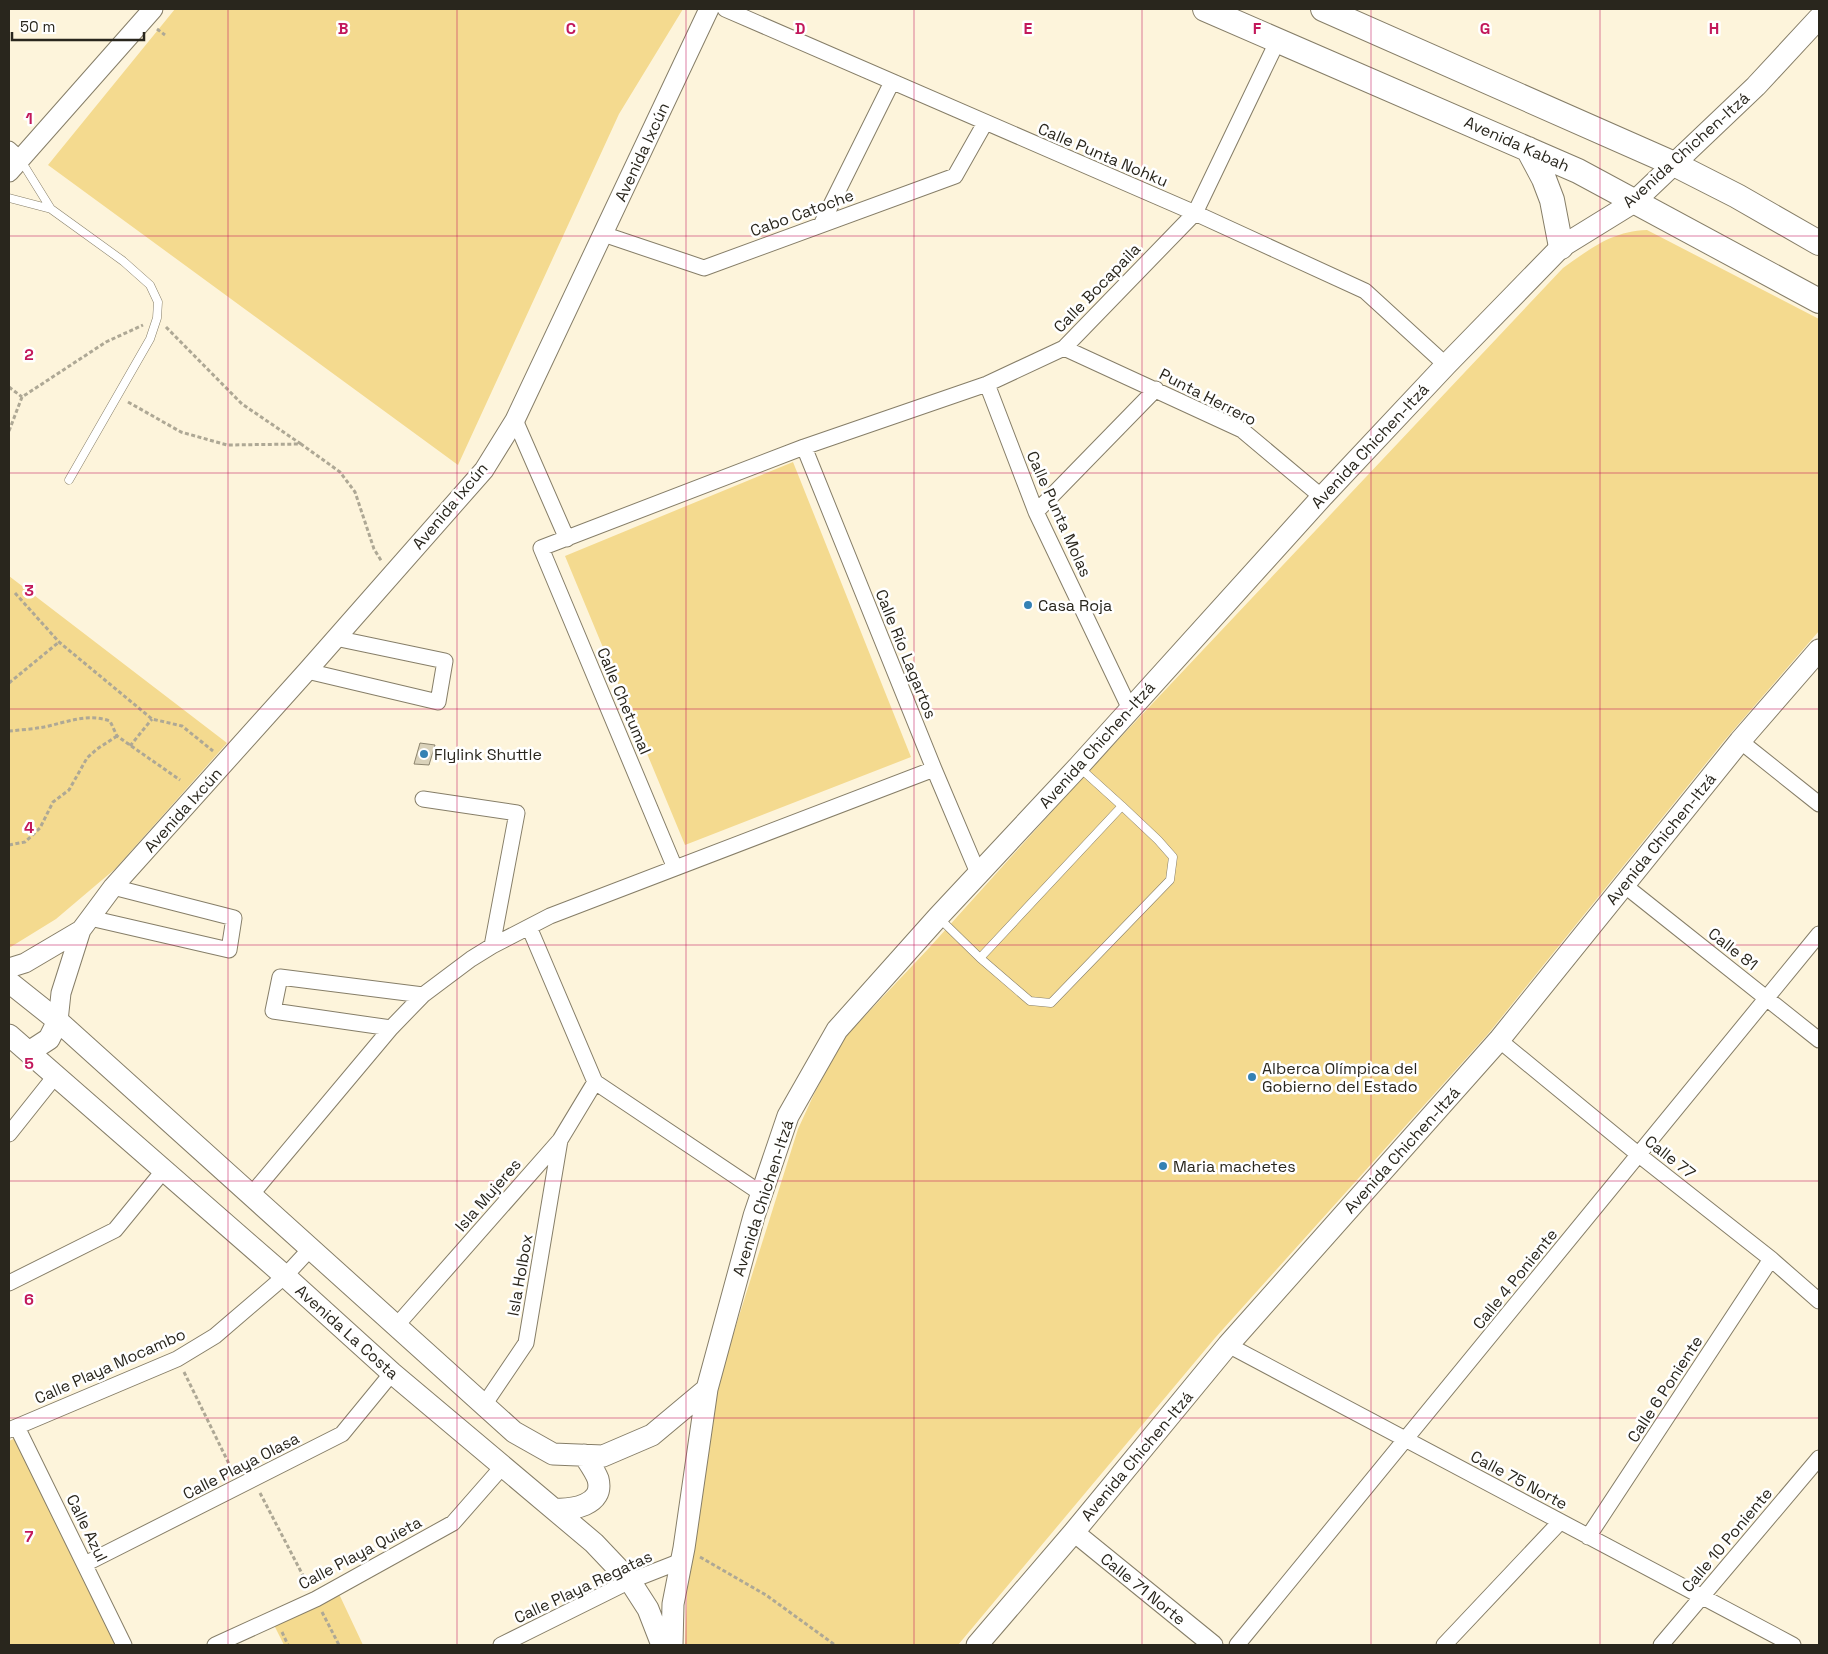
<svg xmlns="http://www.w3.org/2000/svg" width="1828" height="1654" font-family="'Space Grotesk',sans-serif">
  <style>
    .green { fill: #f4da8f }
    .building { fill: #dad2ba; stroke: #8d856f }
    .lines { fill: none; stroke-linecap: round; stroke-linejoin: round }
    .service-casing { stroke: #867e68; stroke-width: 9 }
    .minor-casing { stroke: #867e68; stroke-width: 17 }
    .tertiary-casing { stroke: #867e68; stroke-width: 21 }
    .secondary-casing { stroke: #867e68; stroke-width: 23 }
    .primary-casing { stroke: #867e68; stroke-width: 26 }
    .path { stroke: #aea895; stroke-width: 3; stroke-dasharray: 4 2.5; stroke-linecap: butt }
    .service { stroke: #fff; stroke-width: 8 }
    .minor { stroke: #fff; stroke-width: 15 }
    .tertiary { stroke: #fff; stroke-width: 19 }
    .secondary { stroke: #fff; stroke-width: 21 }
    .primary { stroke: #fff; stroke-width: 24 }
    .grid { fill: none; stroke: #c2185b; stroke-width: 1; stroke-opacity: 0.55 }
    .poi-dot { fill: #3481b4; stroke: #fff; stroke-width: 2 }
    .labels { text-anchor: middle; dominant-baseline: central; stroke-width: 5; stroke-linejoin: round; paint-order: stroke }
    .street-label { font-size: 16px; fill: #29261d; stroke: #fff }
    .poi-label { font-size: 16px; fill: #29261d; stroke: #fff; text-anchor: start }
    .grid-label { font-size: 16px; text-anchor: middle; font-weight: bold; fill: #c2185b; stroke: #fff; stroke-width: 5; stroke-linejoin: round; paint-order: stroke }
  </style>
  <rect width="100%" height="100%" fill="#fdf4db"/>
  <path class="green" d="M175,9H683L619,114L458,465L48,165Z
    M1647,230L1819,319V631L1724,741L1488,1034L1215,1338L958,1645H685L688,1571L716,1389L798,1129L815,1092L845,1037L929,948L1086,774L1563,268C1590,249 1612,231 1647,230Z
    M793,462L911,757L685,845L565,556Z
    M9,576L227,743L115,869L56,919L9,948Z
    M18,1437L124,1645H9V1441Z
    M339,1594L363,1645H284L274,1625Z"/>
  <path class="building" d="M420,743L435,745L429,765L414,764Z"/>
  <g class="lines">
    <defs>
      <path id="service" d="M20,159L51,209
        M9,198L51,209L123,261L150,285L158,302L157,318L150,339L69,480
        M939,918L980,958L1122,806L1080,768
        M980,958L1030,1001L1051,1003L1170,880L1173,857L1158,840L1122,806"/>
      <path id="minor" d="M725,9L1195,213L1365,291L1446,365
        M9,149L20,159
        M821,225L892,82
        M603,234L704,268L955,176L985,123
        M1064,348L1242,430L1322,497
        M987,384L1036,512L1130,709
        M515,420L567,539
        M804,447L934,769L978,873
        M1036,512L1156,389
        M307,671L438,702L445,661L335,638
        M1740,741L1819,804
        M423,799L517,813L492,946
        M675,868L541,548L804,447L987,384L1064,348L1195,213L1278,40
        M1624,885L1819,1040
        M90,918L229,950L234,918L113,887
        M529,927L595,1082L762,1194
        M391,1028L273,1011L280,977L423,995
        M1499,1040L1639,1155L1771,1259L1819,1301
        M9,1134L56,1075
        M251,1195L391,1028L423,995L471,959L492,946L550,916L934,769
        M9,1283L115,1230L164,1170
        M397,1325L560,1140L595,1082
        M1228,1345L1793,1645
        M484,1405L526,1343L560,1140
        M17,1427L124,1645
        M9,1430L177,1359L215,1336L285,1276L311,1248
        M1588,1537L1771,1259
        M85,1564L342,1434L392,1373
        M215,1645L316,1599L453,1523L503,1466
        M501,1645L630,1581L681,1561
        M1237,1645L1819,934
        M1444,1645L1560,1522
        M1661,1645L1819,1458"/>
      <path id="tertiary" d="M9,172L153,9
        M9,968L25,963L81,930
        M58,1021L61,993L81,930L90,918L113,887L307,671L484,470L515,420L709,9
        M1074,1532L1213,1645"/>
      <path id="secondary" d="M9,982L58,1021L514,1432L553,1454L603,1456L652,1435L707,1389
        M9,1035L285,1276L392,1373L594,1543L630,1581L648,1609L662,1645
        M29,1052L49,1039L58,1021
        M554,1509C571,1510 605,1506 598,1479C595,1471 589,1463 584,1455
        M672,1645L673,1604L684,1548L707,1389L754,1216L788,1116L837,1030L938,917L1079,766L1322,497L1446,365L1561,247L1634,202L1756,86L1819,18
        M977,1645L1074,1532L1228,1345L1499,1040L1740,741L1819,650"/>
      <path id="primary" d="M1205,9L1578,171L1819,301
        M1323,9L1674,164L1737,196L1819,243
        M1528,149L1544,179L1552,200L1561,247"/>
    </defs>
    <use href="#service" class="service-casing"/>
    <use href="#minor" class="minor-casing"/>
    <use href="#tertiary" class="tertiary-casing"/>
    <use href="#secondary" class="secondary-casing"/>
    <use href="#primary" class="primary-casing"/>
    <path class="path" d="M157,29L165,35
      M166,327L242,404L301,444
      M9,387L22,397
      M128,402L181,432L227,445L301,444L340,472L355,492L374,549L382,562
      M9,431L22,397L106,342L143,325
      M15,593L59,642L152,719L182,726L213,751
      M9,683L59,642
      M9,731C20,730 33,729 44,727C68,722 87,713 110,721L117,736L180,780
      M130,746L152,719
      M9,845L25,842L40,828L53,802L69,790L87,758L97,749L117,736
      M184,1372L233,1472
      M260,1493L309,1587
      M700,1557L766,1595L835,1645
      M322,1612L339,1645
      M282,1632L288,1645"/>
    <use href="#service" class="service"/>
    <use href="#minor" class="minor"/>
    <use href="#tertiary" class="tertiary"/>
    <use href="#secondary" class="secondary"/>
    <use href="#primary" class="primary"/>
  </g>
  <path class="grid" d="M228,9V1645M457,9V1645M686,9V1645M914,9V1645M1142,9V1645M1371,9V1645M1600,9V1645M9,236H1819M9,473H1819M9,709H1819M9,945H1819M9,1181H1819M9,1418H1819"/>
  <g class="poi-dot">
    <circle cx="1028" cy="605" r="5"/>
    <circle cx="424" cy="754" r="5"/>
    <circle cx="1252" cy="1077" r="5"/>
    <circle cx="1163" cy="1166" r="5"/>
  </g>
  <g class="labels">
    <g class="street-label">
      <text transform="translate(1517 144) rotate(24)">Avenida Kabah</text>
      <text transform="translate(1686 150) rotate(-42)">Avenida Chichen-Itzá</text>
      <text transform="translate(642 152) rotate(-65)">Avenida Ixcún</text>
      <text transform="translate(1103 155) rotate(23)">Calle Punta Nohku</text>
      <text transform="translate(802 213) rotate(-20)">Cabo Catoche</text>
      <text transform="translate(1097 288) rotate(-46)">Calle Bocapaila</text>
      <text transform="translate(1208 397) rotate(27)">Punta Herrero</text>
      <text transform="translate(1370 446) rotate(-47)">Avenida Chichen-Itzá</text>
      <text transform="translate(450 506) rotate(-50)">Avenida Ixcún</text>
      <text transform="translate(1059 514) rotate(66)">Calle Punta Molas</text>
      <text transform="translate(906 654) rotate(68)">Calle Río Lagartos</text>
      <text transform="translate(624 701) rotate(67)">Calle Chetumal</text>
      <text transform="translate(1097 745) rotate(-48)">Avenida Chichen-Itzá</text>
      <text transform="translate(183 810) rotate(-48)">Avenida Ixcún</text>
      <text transform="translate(1661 839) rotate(-51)">Avenida Chichen-Itzá</text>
      <text transform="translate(1733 949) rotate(38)">Calle 81</text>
      <text transform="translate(1402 1150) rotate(-48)">Avenida Chichen-Itzá</text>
      <text transform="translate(1670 1157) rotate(38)">Calle 77</text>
      <text transform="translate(488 1195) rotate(-49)">Isla Mujeres</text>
      <text transform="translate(763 1198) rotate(-72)">Avenida Chichen-Itzá</text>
      <text transform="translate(520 1275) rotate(-80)">Isla Holbox</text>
      <text transform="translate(1515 1279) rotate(-51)">Calle 4 Poniente</text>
      <text transform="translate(347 1332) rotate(42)">Avenida La Costa</text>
      <text transform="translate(110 1366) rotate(-24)">Calle Playa Mocambo</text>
      <text transform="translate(1665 1389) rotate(-57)">Calle 6 Poniente</text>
      <text transform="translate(1137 1456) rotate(-50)">Avenida Chichen-Itzá</text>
      <text transform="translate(241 1466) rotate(-27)">Calle Playa Olasa</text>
      <text transform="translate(1519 1480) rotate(28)">Calle 75 Norte</text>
      <text transform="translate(87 1528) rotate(64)">Calle Azul</text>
      <text transform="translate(1727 1540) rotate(-50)">Calle 10 Poniente</text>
      <text transform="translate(360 1553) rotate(-28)">Calle Playa Quieta</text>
      <text transform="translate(583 1587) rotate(-25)">Calle Playa Regatas</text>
      <text transform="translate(1143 1589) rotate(39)">Calle 71 Norte</text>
    </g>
    <g class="poi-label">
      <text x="1038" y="605">Casa Roja</text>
      <text x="434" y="754">Flylink Shuttle</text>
      <text x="1262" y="1068">Alberca Olímpica del<tspan x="1262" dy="18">Gobierno del Estado</tspan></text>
      <text x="1173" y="1166">Maria machetes</text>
    </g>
  </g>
  <g class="grid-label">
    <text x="343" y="34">B</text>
    <text x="571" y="34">C</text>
    <text x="800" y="34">D</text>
    <text x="1028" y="34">E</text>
    <text x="1257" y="34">F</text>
    <text x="1485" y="34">G</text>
    <text x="1714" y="34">H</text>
    <text x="29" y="124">1</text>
    <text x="29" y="360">2</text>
    <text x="29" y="596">3</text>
    <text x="29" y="833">4</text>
    <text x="29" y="1069">5</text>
    <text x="29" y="1305">6</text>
    <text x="29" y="1542">7</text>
  </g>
  <rect width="1828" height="1654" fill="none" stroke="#29261d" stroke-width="20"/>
  <path d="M12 32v8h132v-8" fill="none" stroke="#29261d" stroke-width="2.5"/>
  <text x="20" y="32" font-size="15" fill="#29261d" stroke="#ffffff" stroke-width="4" paint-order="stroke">50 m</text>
</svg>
